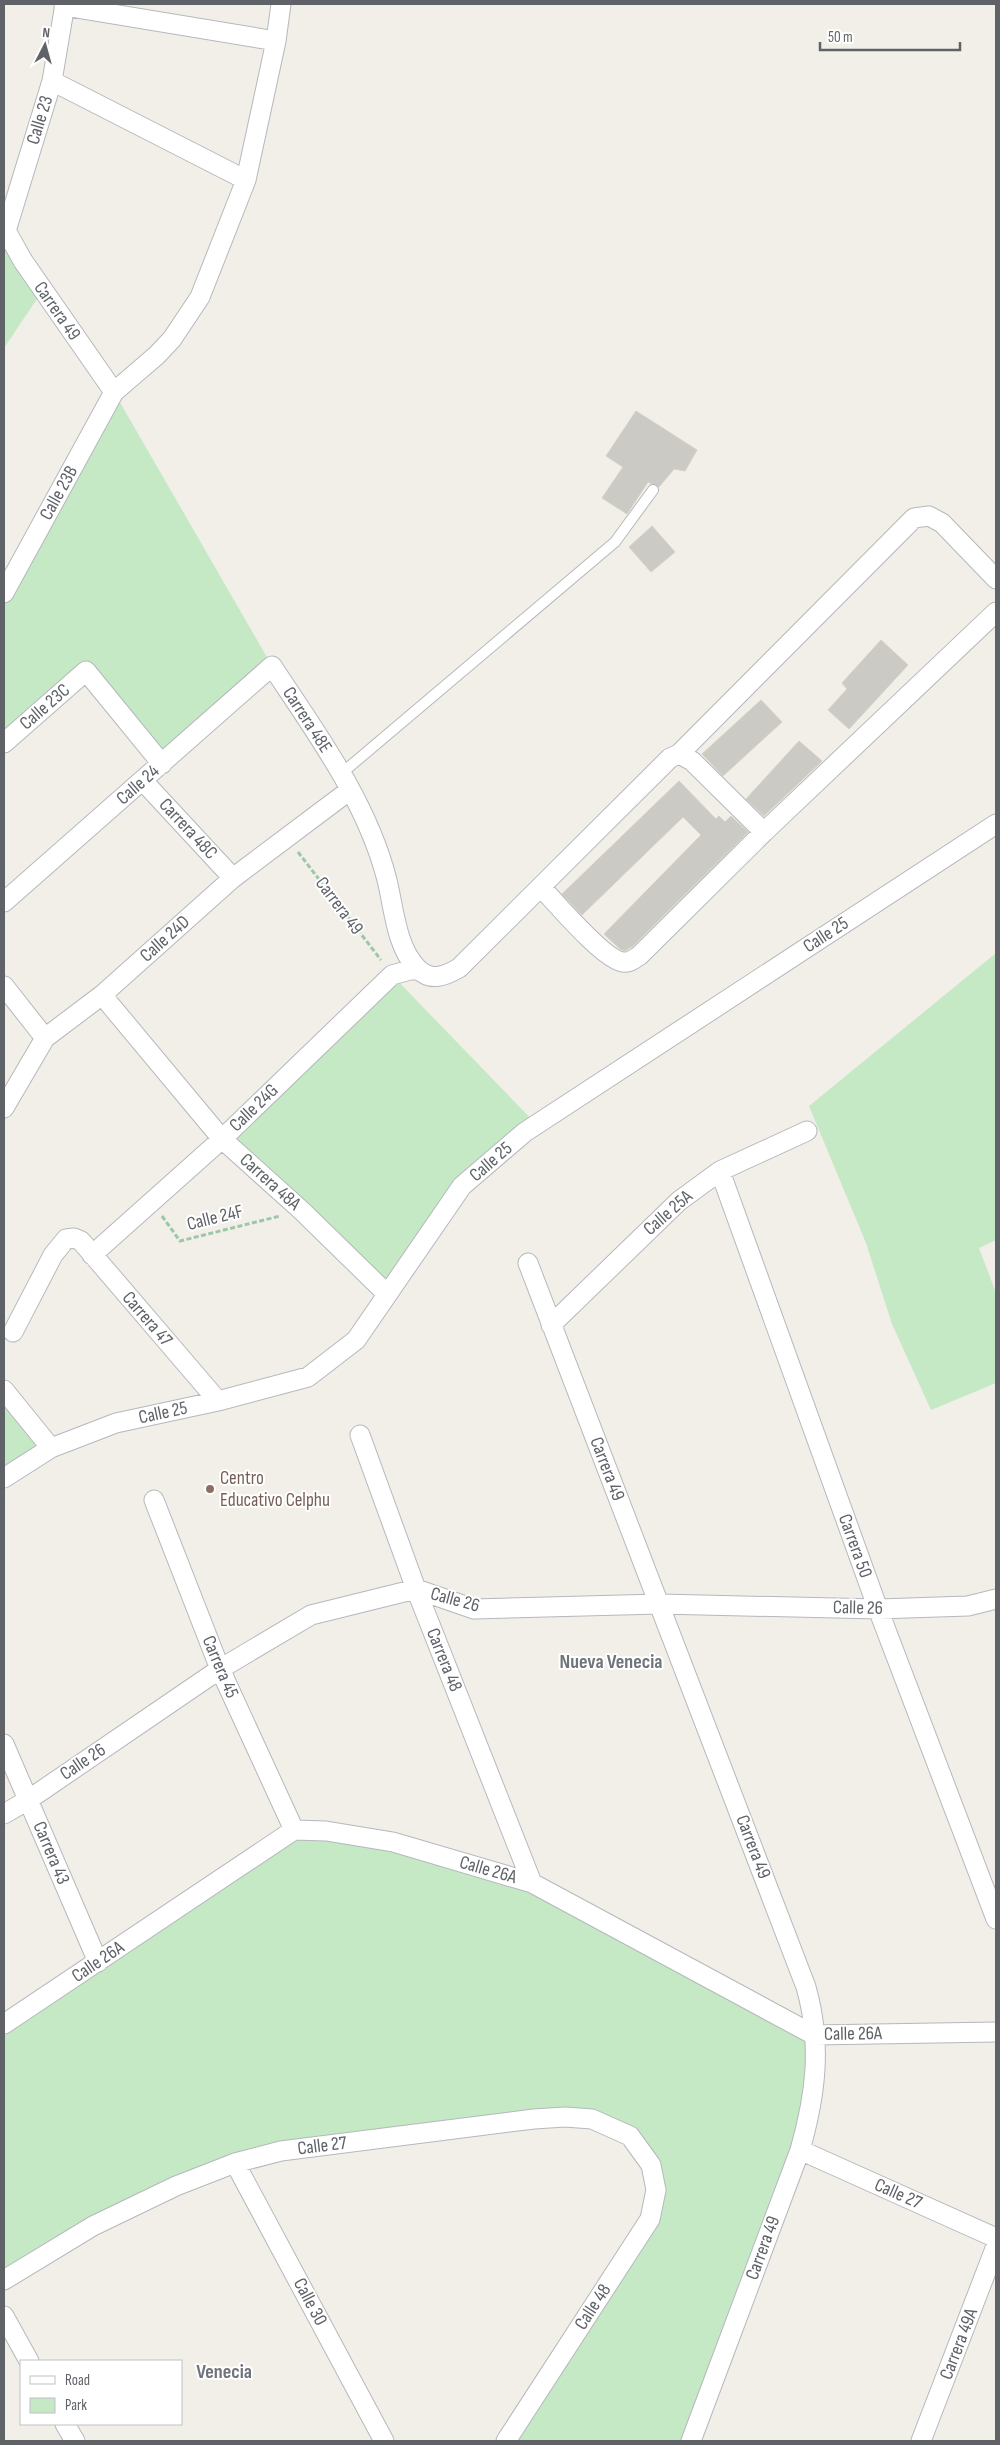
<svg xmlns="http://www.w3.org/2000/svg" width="1000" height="2445" font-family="'Sofia Sans Condensed',sans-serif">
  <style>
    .green { fill: #c5e8c5 }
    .building { fill: #cccac5; stroke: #d6d1c6 }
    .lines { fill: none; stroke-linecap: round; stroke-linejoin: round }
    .service-casing { stroke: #b5b8bc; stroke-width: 12 }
    .minor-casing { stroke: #b5b8bc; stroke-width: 21 }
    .path { stroke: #9cc7a9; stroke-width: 3; stroke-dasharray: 5 2.5; stroke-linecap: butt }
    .service { stroke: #fff; stroke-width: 10 }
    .minor { stroke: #fff; stroke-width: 19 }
    .education-dot { fill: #8d6e63; stroke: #fff; stroke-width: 2 }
    .labels { text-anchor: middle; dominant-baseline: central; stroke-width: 4; stroke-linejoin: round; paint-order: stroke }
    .street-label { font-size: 19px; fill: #5f6368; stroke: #fff }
    .education-label { font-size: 19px; fill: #785e54; stroke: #fff; text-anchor: start }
    .neighbourhood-label { font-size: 20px; font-weight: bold; fill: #70757a; stroke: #fff }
  </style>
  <rect width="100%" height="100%" fill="#f1efe8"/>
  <path class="green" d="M4,233L43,290L4,348Z
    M114,392L272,666L162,764L86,671L4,743V592Z
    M996,953V1240L979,1248L996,1293V1383L931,1410L892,1324L866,1243L809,1106Z
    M392,975L536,1124L462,1186L387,1294L222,1139Z
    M4,1390L51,1448L4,1478Z
    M294,1830L393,1842L532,1883L814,2035L815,2086L691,2441H506L650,2219L651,2165L630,2136L592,2119L235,2163L4,2280V2024Z"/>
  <path class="building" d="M636,411L697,450L685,471L674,469L659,487L648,482L627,514L602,498L623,467L606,456Z
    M652,526L675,552L651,572L629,547Z
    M881,640L908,665L849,729L828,710L847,689L842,683Z
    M761,700L782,722L723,776L702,754Z
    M799,741L822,761L764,816L746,799Z
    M679,781L716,819L719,816L725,822L731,816L748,832L633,946L625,951L620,949L604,934L701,835L683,817L582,915L562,894Z"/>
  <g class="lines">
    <defs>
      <path id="service" d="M342,773L615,542L653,490"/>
      <path id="minor" d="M64,6L276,41
        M52,81L246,180
        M4,227L23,261L114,392
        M4,233L6,231L52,81L65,4
        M4,593L114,392L157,355L172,339L200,297L246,180L276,41L281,4
        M4,743L86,671L162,764
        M679,754L914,518L929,516L942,523L996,579
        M143,781L233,878
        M541,887C556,903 604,960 623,962C630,963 634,959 640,955L764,832L996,612
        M4,902L272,666C316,733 367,801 387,880C394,908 396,948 418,969C431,982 445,976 459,968L670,758L679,754L692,761L764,832
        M4,986L45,1038
        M102,995L222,1139L301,1210L387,1294
        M4,1108L45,1038L102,995L233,878L350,790
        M720,1171L878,1609L996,1919
        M92,1255L222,1139L392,975L410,970H418
        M528,1263L806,1987C822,2044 816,2094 800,2150L691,2441
        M551,1325L679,1201L720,1171L807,1131
        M13,1332L53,1255L66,1239L74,1238L81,1241L218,1401
        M4,1390L51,1448
        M360,1435L416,1589L532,1883
        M4,1478L51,1448L116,1423L218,1401L308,1377L356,1340L462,1186L525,1132L996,824
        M154,1500L220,1669L294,1830
        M4,1744L98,1962
        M4,1814L28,1800L220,1669L311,1615L416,1589L474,1609L660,1604L878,1609L968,1606L996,1599
        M4,2024L294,1830L326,1831L393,1842L532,1883L814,2035L996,2032
        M800,2150L996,2238
        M235,2163L384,2441
        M4,2280L93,2226L176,2186L235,2163L281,2151L534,2119L565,2117L592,2119L630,2136L651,2165L656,2190L650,2219L506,2441
        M4,2316L29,2361
        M65,2424L75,2441
        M921,2441L996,2246"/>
    </defs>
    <use href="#service" class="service-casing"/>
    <use href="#minor" class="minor-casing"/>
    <path class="path" d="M298,852L381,960
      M162,1216L180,1241L280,1216"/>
    <use href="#service" class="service"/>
    <use href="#minor" class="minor"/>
  </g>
  <circle class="education-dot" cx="210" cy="1489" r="5"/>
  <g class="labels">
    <g class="street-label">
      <text transform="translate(40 120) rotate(-73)">Calle 23</text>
      <text transform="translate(57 311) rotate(55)">Carrera 49</text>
      <text transform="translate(59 493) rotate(-61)">Calle 23B</text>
      <text transform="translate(45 707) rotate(-41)">Calle 23C</text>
      <text transform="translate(307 720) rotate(57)">Carrera 48E</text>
      <text transform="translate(138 785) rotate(-41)">Calle 24</text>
      <text transform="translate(188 829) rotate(47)">Carrera 48C</text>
      <text transform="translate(339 906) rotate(53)">Carrera 49</text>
      <text transform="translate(826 935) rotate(-33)">Calle 25</text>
      <text transform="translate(165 939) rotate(-42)">Calle 24D</text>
      <text transform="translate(254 1108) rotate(-44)">Calle 24G</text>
      <text transform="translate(491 1162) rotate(-41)">Calle 25</text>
      <text transform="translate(270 1182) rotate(42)">Carrera 48A</text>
      <text transform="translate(668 1213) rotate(-41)">Calle 25A</text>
      <text transform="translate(215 1218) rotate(-14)">Calle 24F</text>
      <text transform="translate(147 1319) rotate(49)">Carrera 47</text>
      <text transform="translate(163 1413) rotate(-12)">Calle 25</text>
      <text transform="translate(607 1469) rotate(69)">Carrera 49</text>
      <text transform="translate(855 1546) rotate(70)">Carrera 50</text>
      <text transform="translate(455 1600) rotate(15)">Calle 26</text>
      <text transform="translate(858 1608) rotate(1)">Calle 26</text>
      <text transform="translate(444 1660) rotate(68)">Carrera 48</text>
      <text transform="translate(220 1667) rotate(67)">Carrera 45</text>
      <text transform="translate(83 1762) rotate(-34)">Calle 26</text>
      <text transform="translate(753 1847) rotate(69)">Carrera 49</text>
      <text transform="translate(51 1853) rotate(67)">Carrera 43</text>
      <text transform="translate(488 1870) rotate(16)">Calle 26A</text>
      <text transform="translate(98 1962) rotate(-34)">Calle 26A</text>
      <text transform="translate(853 2034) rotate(-1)">Calle 26A</text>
      <text transform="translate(322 2146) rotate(-7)">Calle 27</text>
      <text transform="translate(898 2194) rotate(24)">Calle 27</text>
      <text transform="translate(763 2248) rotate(-70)">Carrera 49</text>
      <text transform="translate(310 2302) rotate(62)">Calle 30</text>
      <text transform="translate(593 2307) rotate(-57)">Calle 48</text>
      <text transform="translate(959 2344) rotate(-69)">Carrera 49A</text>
    </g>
    <g class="education-label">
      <text x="220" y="1478">Centro<tspan x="220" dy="22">Educativo Celphu</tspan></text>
    </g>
    <g class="neighbourhood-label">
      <text x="611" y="1662">Nueva Venecia</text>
      <text x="224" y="2372">Venecia</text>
    </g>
  </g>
  <rect width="1000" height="2445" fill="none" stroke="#5f6368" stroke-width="10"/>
  <rect x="20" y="2360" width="162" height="65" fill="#ffffff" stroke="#bfc1c3"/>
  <rect x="30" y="2376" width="25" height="8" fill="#ffffff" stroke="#bfc1c3"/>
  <text x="65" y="2385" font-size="15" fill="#5f6368">Road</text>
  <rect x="30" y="2398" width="25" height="15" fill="#c5e8c5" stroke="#bfc1c3"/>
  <text x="65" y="2410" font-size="15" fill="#5f6368">Park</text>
  <g transform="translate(45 45) rotate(6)" stroke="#ffffff" stroke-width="4" paint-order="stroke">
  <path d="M0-4L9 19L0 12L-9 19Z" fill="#5f6368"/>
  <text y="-8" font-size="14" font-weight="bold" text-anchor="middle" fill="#5f6368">N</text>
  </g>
  <path d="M820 42v8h140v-8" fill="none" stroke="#5f6368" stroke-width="2.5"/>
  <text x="828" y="42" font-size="15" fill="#5f6368" stroke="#ffffff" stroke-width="4" paint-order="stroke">50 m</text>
</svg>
